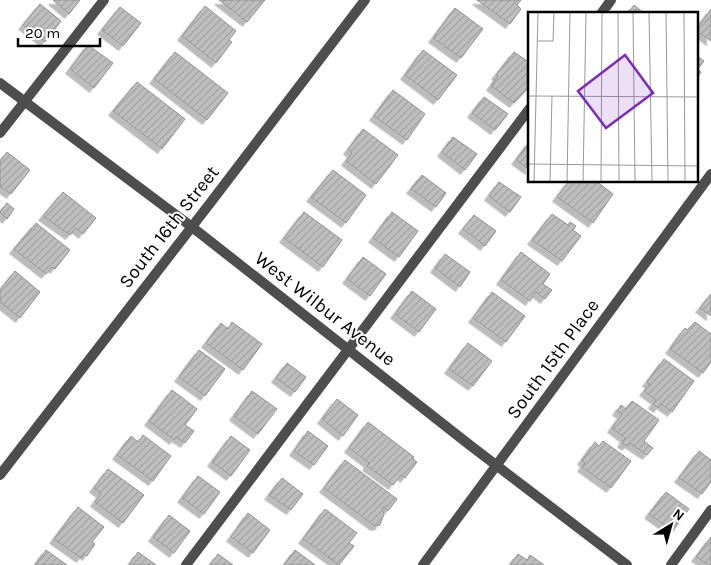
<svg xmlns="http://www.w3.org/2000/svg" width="711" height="565" font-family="Karla,sans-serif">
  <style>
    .building { fill: url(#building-hatch); stroke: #929292; filter: url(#shadow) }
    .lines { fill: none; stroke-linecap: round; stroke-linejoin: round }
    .service { stroke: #4e4e4e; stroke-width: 10 }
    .minor { stroke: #4e4e4e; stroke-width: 10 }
    .tertiary { stroke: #4e4e4e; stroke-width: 10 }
    .labels { text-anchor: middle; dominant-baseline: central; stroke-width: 4; stroke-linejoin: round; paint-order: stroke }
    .street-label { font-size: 19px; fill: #000; stroke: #fff }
    .inset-road { fill: none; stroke: #999; stroke-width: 1 }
    .view { fill: #7b2cbf; fill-opacity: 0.15; stroke: #7b2cbf; stroke-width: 2.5 }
    .inset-edge { fill: none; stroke: #000; stroke-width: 2.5 }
  </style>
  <defs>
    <pattern id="building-hatch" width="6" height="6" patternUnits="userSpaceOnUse" patternTransform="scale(1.25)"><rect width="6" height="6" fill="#bebebe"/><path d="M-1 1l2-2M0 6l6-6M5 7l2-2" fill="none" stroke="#a2a2a2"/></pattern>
    <filter id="shadow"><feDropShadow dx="-4.5" dy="4.5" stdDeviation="0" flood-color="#0004"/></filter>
  </defs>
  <rect width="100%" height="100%" fill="#fff"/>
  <path class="building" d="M53,0H80L69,14Z
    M219,0H265L247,22Z
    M477,0H521L517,5L521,9L510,24Z
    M40,4L61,21L45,42L23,25Z
    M634,5L645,14H627Z
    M205,6L236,31L229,40L232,42L216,63L182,36Z
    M120,7L141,23L123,46L102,30Z
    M455,8L483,29L461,58L433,38Z
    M711,9V41L697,31V28Z
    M88,45L113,63L94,88L70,69Z
    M423,50L457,75L438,100L405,75Z
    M175,52L228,93L207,120L154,79Z
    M514,52L530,63V86L514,103L491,86L498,76L496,75Z
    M697,56L704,61L698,69L701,72L697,78Z
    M137,82L185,119L162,149L113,111Z
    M393,90L425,114L407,140L374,116Z
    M484,97L508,114L495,130L472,113Z
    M363,129L398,155L376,184L346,161L352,153L348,150Z
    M453,137L477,154L465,170L442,152Z
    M530,141V170L516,160Z
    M7,152L30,170L11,194L0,186V161Z
    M333,170L366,195L346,223L311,197Z
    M422,175L446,193L436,207L411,189Z
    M569,181H596L613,194L593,223L557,197Z
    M499,182L521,197L510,212L489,196Z
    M63,192L96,218L83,234L76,228L70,235L43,216Z
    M7,203L14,209L7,219L0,212Z
    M304,212L342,240L323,267L284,238Z
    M392,212L418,231L399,257L373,238Z
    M552,214L568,225L570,222L576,226L573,230L581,236L562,261L532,240Z
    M474,215L496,231L485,246L463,229Z
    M36,223L70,250L55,269L52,267L46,274L14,249Z
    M521,252L550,274L543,284L552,290L545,299L536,292L530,301L501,280Z
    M445,254L470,272L460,287L435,268Z
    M363,257L386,274L370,296L347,279Z
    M15,271L40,292L20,318L0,302V290Z
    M412,291L436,309L419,332L395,314Z
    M492,292L525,316L506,342L473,318Z
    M711,294V316L700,308Z
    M232,322L262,344L243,370L206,343L221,323L228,329Z
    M695,322L711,334V362L703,373L670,349L685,328L687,330Z
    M468,343L492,361L473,386L449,369Z
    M199,350L225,369L205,396L179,377Z
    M664,359L694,381L672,412L661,404L658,408L653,404L656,400L644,391L650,384L647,382Z
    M287,363L306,377L295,392L276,378Z
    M172,390L197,409L185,425L194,431L185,443L176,437L174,440L149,421Z
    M252,391L277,409L258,434L234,416Z
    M337,399L358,415L343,436L322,419Z
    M632,401L659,420L644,441L653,448L647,455L629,443L627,446L622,443L625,438L612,428L622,414L617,411L621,405L626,409Z
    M368,422L414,457L413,459L417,462L405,478L401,475L393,485L367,466L369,463L349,448Z
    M308,431L328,446L314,465L294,451Z
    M143,435L171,456L153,481L117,455L131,436L138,442Z
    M231,436L250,450L231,476L212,462Z
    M603,441L631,461L611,488L582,467L585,463L582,460L595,442L599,446Z
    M699,451L711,460V482L702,494L679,478Z
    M345,460L397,499L388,511L383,507L382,508L384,514L380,525L375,526L324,488Z
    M108,469L144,495L123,523L95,502L101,493L94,488Z
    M198,476L220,492L204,514L182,498Z
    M282,478L303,494L291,510L269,495Z
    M666,492L689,509L673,531L649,514Z
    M78,507L104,527L92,542L95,544L87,556L84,554L81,558L54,539Z
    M325,509L357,533L349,543L354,546L339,565L303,539Z
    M248,513L270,530L253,553L231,537Z
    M169,515L190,531L174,553L153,537Z
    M711,537V565H708L696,557Z
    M46,550L67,565H35Z
    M295,550L315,565H284Z
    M138,552L156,565H129Z
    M218,554L233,565H210Z
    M518,554L527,560L530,555L544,565H510Z"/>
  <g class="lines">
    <path class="service" d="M601,14L611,0
      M0,133L104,0
      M186,565L530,108
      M671,565L711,510"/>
    <path class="minor" d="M0,83L192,227L471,446L627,565
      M423,565L711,174"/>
    <path class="tertiary" d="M0,475L211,202L365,0"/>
  </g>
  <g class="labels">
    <g class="street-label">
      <text transform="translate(169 227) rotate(-52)">South 16th Street</text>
      <text transform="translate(325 309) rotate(38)">West Wilbur Avenue</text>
      <text transform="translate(553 359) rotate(-54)">South 15th Place</text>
    </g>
  </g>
  <g transform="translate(528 12)">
    <rect width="170" height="170" fill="#fff"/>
    <path class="inset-road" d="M90,0L91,170M105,0L107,170M121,0L124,170M138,0L140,170M156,0L157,170M9,29H25L26,0M0,84L170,85M0,152L170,154M6,170L10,0M22,170L24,84M39,170L42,0M55,170L58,0M73,170L74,0"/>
    <path class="view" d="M97,43L125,81L78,116L50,79Z"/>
    <rect width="170" height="170" class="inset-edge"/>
  </g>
  <g transform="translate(671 525) rotate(37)" stroke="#ffffff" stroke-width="4" paint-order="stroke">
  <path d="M0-4L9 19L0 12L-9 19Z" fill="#000000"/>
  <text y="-8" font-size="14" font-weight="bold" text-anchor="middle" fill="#000000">N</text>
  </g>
  <path d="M18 38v8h82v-8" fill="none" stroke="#000000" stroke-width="2.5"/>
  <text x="25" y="38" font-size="15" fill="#000000" stroke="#ffffff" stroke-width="4" paint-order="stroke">20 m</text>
</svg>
